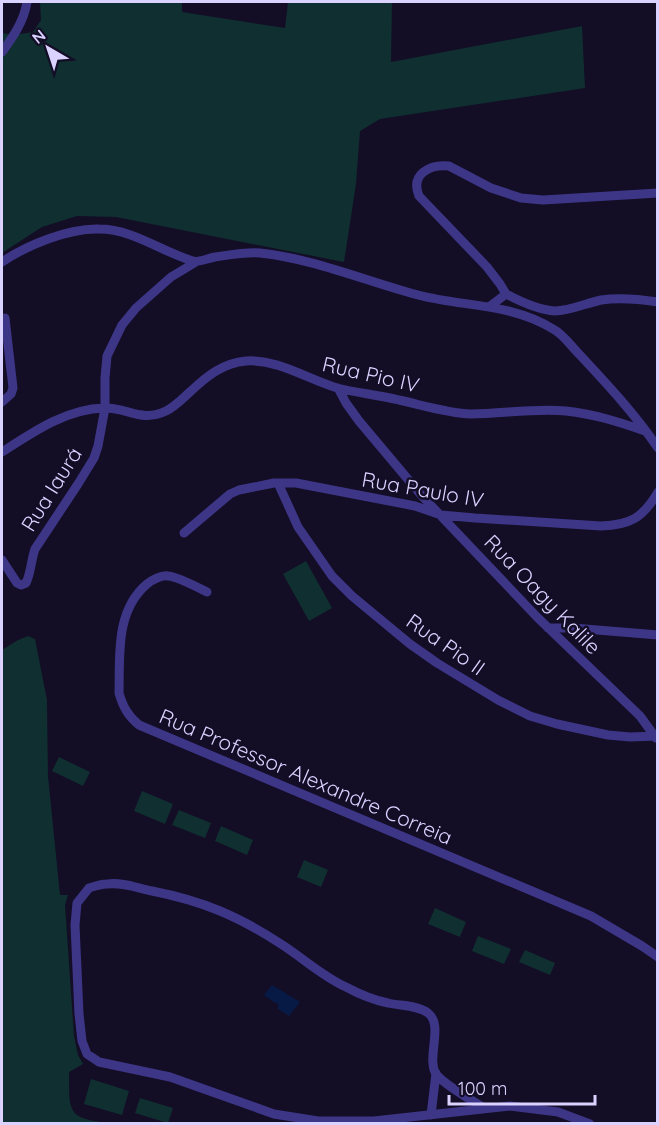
<svg xmlns="http://www.w3.org/2000/svg" width="659" height="1125" font-family="Quicksand,sans-serif">
  <style>
    .green { fill: #102f30 }
    .water { fill: #071a45 }
    .lines { fill: none; stroke-linecap: round; stroke-linejoin: round }
    .street { stroke: #3d3687; stroke-width: 9 }
    .labels { text-anchor: middle; dominant-baseline: central; stroke-width: 5; stroke-linejoin: round; paint-order: stroke }
    .street-label { font-size: 21px; fill: #dad2ff; stroke: #130d26 }
  </style>
  <rect width="100%" height="100%" fill="#130d26"/>
  <path class="green" d="M40,2H182V12L285,28L288,2H392L391,62L582,26L585,88L380,119L360,131L356,184L344,262L116,217L77,216L42,227L2,253V33L14,35L33,32L41,20Z
    M306,561L332,608L309,621L283,574Z
    M28,636L35,639L47,700L48,776L60,895H68L65,905L74,1036L78,1055L83,1064L69,1072C70,1084 66,1107 77,1115C84,1120 96,1121 105,1123H2V650L18,640Z
    M59,757L90,772L83,786L52,771Z
    M142,791L173,804L165,824L134,811Z
    M179,810L211,823L205,838L172,825Z
    M221,826L253,840L247,855L215,841Z
    M304,860L328,870L321,887L297,877Z
    M435,908L466,922L460,937L428,924Z
    M478,936L511,949L504,964L472,951Z
    M525,950L555,963L550,975L519,962Z
    M91,1079L129,1091L122,1115L84,1104Z
    M140,1098L173,1108L168,1123L135,1113Z"/>
  <path class="water" d="M272,985L300,1002L289,1016L278,1009V1004L272,1001L264,995Z"/>
  <g class="lines">
    <path class="street" d="M2,52C13,37 24,21 27,2
      M2,262C27,245 69,228 99,229C133,229 162,252 193,261C200,263 208,258 215,257C229,255 246,252 260,253C315,259 365,281 418,295C463,307 512,303 553,329C563,334 571,346 579,354C607,384 635,414 658,448
      M506,294L500,284L487,267L419,196C410,174 430,164 449,166L491,188L521,198L543,200L658,193
      M489,307L506,294C521,302 538,310 555,311C569,311 587,303 601,300C620,297 639,299 658,302
      M338,388L346,403L359,421L422,496L537,617L640,716L656,738
      M2,402L11,394L13,388L5,318
      M2,452C33,432 66,409 104,408C127,407 141,423 166,411C176,406 183,398 191,391C207,376 223,363 246,361C278,359 307,379 337,388C357,393 379,395 399,400C422,405 447,413 471,414C502,414 534,408 566,411C594,414 619,422 645,431
      M278,483L298,527L332,576L352,596L410,644L437,663L498,700L530,716L557,724L608,735L630,737L658,736
      M184,533L230,494L239,490L274,483H296L415,506L441,515L475,518L601,526C630,525 643,518 658,492
      M2,560L17,583L21,585L26,583C31,573 31,560 35,549L78,484L94,458L98,446L105,408V378L107,356L122,325L136,308L171,277L196,262
      M207,592C199,588 176,576 168,576C161,575 152,580 147,584C115,611 120,656 119,693C123,707 128,716 139,725L591,916L642,946L658,957
      M548,628H573L658,635
      M484,1108C472,1100 444,1085 436,1074C426,1058 444,1025 428,1013C417,1005 400,1006 388,1003C373,1000 359,994 346,987C322,976 303,958 281,944C238,916 203,901 152,891C137,888 123,882 107,884C101,884 95,886 89,888L77,903L75,925L79,1014L82,1041L87,1054L99,1062L170,1077L274,1114L318,1121H374L510,1106L558,1112L590,1124
      M431,1115L436,1073"/>
  </g>
  <g class="labels">
    <g class="street-label">
      <text transform="translate(371 374) rotate(13)">Rua Pio IV</text>
      <text transform="translate(51 489) rotate(-58)">Rua Iaurá</text>
      <text transform="translate(423 489) rotate(10)">Rua Paulo IV</text>
      <text transform="translate(543 594) rotate(46)">Rua Oagy Kalile</text>
      <text transform="translate(446 644) rotate(35)">Rua Pio II</text>
      <text transform="translate(306 776) rotate(23)">Rua Professor Alexandre Correia</text>
    </g>
  </g>
  <rect width="659" height="1125" fill="none" stroke="#dad2ff" stroke-width="6"/>
  <g transform="translate(48 48) rotate(321)" stroke="#130d26" stroke-width="4.5" paint-order="stroke">
  <path d="M0-4.5L10 22L0 15L-10 22Z" fill="#dad2ff"/>
  <text y="-9" font-size="16" font-weight="bold" text-anchor="middle" fill="#dad2ff">N</text>
  </g>
  <path d="M449 1095v9h146v-9" fill="none" stroke="#dad2ff" stroke-width="3"/>
  <text x="458" y="1095" font-size="18" fill="#dad2ff" stroke="#130d26" stroke-width="4.5" paint-order="stroke">100 m</text>
</svg>
